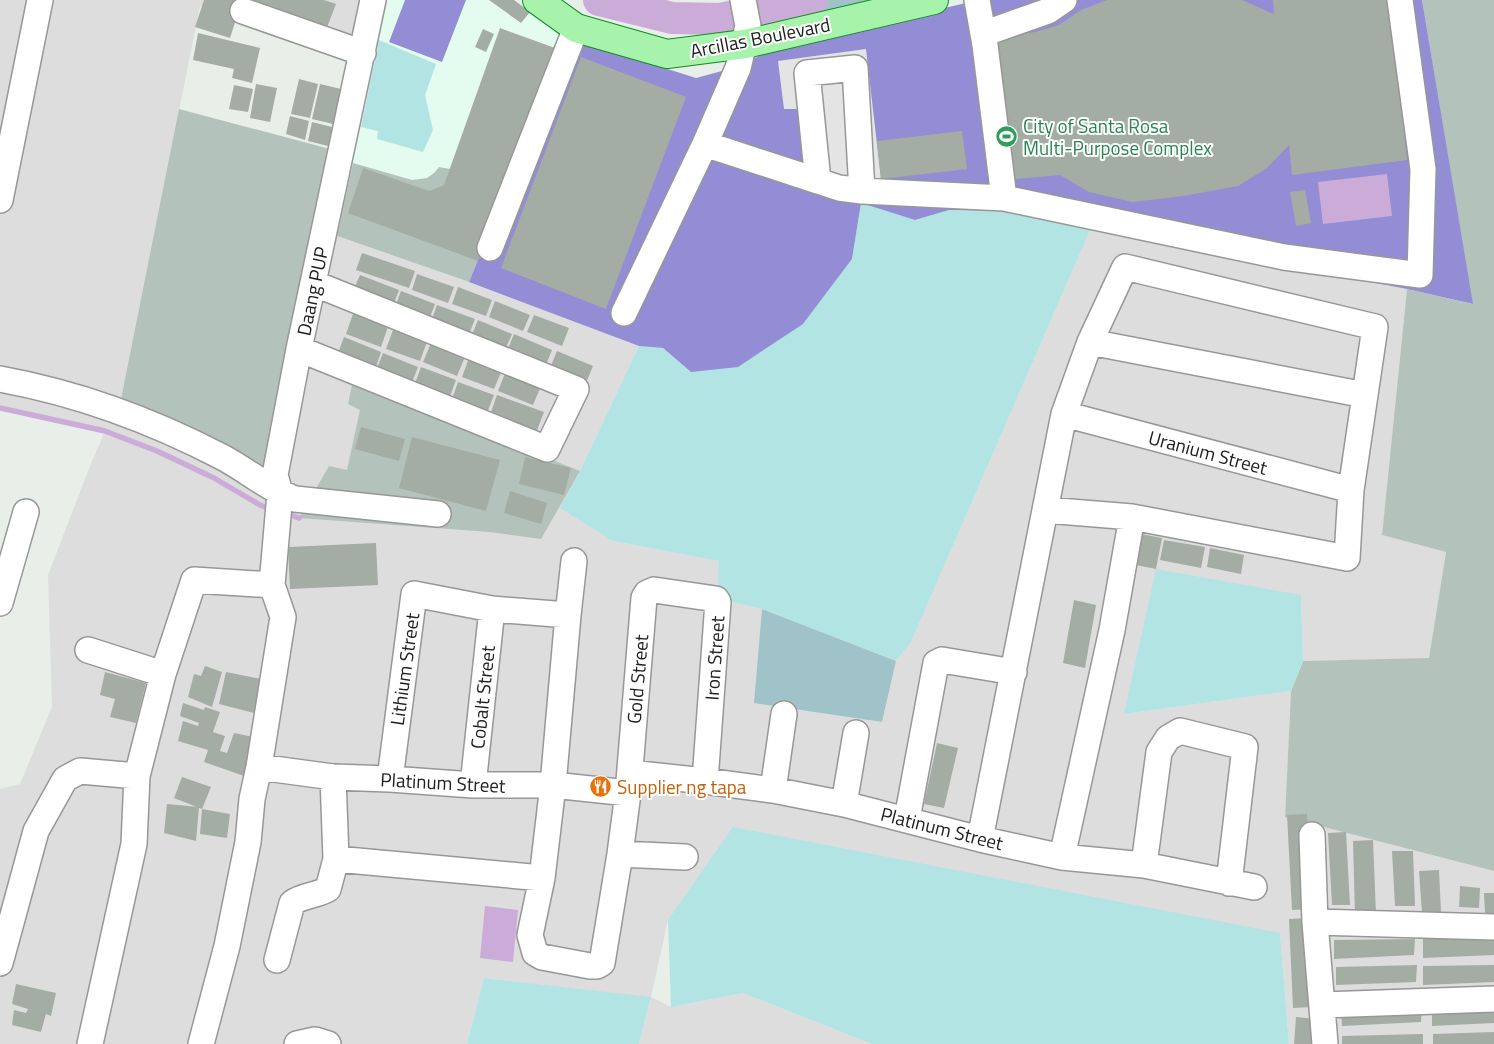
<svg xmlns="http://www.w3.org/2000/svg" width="1494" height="1044" font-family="'Titillium Web',sans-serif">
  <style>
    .residential { fill: #ddd }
    .education { fill: #e3fcef }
    .construction { fill: #b3c3bb }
    .grass { fill: #b2e4e3 }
    .forest { fill: #a0c3ca }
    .pitch { fill: #938dd6 }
    .parking { fill: #e4e4e4 }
    .water { fill: #cbacd8 }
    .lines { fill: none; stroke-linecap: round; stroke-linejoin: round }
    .stream { stroke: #cbacd8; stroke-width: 5.5 }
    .river { stroke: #cbacd8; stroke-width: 32 }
    .building { fill: #a4ada3 }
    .minor-casing { stroke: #979797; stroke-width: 28 }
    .major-casing { stroke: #0f8c21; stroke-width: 30 }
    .minor { stroke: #fff; stroke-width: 25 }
    .major { stroke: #a8f3ab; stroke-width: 28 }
    .labels { text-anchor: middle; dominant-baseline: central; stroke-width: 4; stroke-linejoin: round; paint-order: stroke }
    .street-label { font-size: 19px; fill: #202020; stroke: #fff }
    .leisure-label { font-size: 19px; fill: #27864d; stroke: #fff; text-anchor: start }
    .food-label { font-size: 19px; fill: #c56008; stroke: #fff; text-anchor: start }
  </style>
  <rect width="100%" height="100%" fill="#e7efe8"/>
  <path class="residential" d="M0,0H362L353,42L247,22L200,6L120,404L314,228L469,282L639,346L580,471L561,508L613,541L720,561L718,587L727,601L762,609L755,703L882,722L896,661L911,642L1091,228L1407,289L1382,535L1446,552L1429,659L1303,661L1301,595L1124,714L1291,691L1285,817L1494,871V1044H1289L1280,933L668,920L651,997L671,1007L743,993L872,1044H639L651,998L484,978L467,1044H0V789L20,784L52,707L48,575L90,466L105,431L0,408Z"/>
  <path class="education" d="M387,0H514L560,35L491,228L469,282L337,236Z"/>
  <path class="construction" d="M1422,0H1494V871L1285,817L1291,691L1303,661L1429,658L1446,552L1382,535L1407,289L1472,304Z
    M179,109L330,149L264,475L120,404Z
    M353,163L412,180L427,178L434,173L439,167L450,169L491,228L469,282L337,236Z
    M353,380L580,471L541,539L490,532L299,518L329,466L347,470L360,410L348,404Z"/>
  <path class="grass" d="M379,40L436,64L425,95L433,130L423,152L377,139L378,131L361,127Z
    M861,203L915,220L949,210L1014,211L1091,228L911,642L896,661L762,609L727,601L718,587L719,561L613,541L560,508L580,471L639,346L663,348L691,372L803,324L852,259Z
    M1156,569L1301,595L1303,661L1291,691L1124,714Z
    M733,827L1280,933L1289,1044H872L743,993L671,1007L668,920Z
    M484,978L651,997L639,1044H467Z"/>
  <path class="forest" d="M767,0H911L782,27L774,18Z
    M762,609L896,661L882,722L754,703Z"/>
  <path class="pitch" d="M405,0H466L442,62L389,42Z
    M979,0H1422L1473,304L1407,289L1091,228L1014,211L949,210L915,220L861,203L852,259L803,324L738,367L691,372L663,348L639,346L469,282L491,228L560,35L696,78L722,71L738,68L772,48Z"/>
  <path class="parking" d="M866,49L881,179L807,172L797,109H784L778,61Z"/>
  <path class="water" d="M1387,174L1392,216L1323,224L1318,182Z
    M485,906L518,910L513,962L480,958Z"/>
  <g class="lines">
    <path class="stream" d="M0,408L105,431L157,451L214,478L260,505L273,510
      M285,513L299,518"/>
    <path class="river" d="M599,0L672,18L720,19L812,0"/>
  </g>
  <path class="building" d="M204,0H324L336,4L324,35L241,4L230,38L195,27Z
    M489,0H514L530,12L521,23Z
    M1107,0H1242L1274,14L1273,0H1390L1407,160L1292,175L1289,145L1267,168L1238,186L1183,196L1132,202L1089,192L1060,175L1004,180L989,37L1036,32L1059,25L1081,10Z
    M500,28L555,48L478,261L348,213L363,168L429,191L444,185Z
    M483,29L494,34L486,52L475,47Z
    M198,33L260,48L252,83L232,78L234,69L193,60Z
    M581,57L686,97L606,309L501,268Z
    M299,79L318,84L310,118L291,114Z
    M256,84L277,88L270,122L250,118Z
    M320,84L341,89L333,124L312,119Z
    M234,85L253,89L248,112L229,109Z
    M290,116L309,121L305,140L286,134Z
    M312,122L332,127L328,146L308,141Z
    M962,131L967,169L881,179L877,141Z
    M1305,190L1311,223L1296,226L1290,192Z
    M362,253L415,271L409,288L356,270Z
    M417,274L454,287L448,303L412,290Z
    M360,275L399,290L393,306L353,291Z
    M458,287L492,300L486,316L452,304Z
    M401,291L435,304L429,320L395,307Z
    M495,301L530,315L523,331L489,317Z
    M437,305L475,319L468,337L431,322Z
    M353,314L388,327L381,347L346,334Z
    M534,315L569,328L562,346L527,332Z
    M478,320L512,334L505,350L471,337Z
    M393,330L427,342L420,361L386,349Z
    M514,334L552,350L545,367L507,351Z
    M344,337L381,352L375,370L337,356Z
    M431,343L465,357L457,376L423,362Z
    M557,351L593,366L586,383L550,368Z
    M383,353L418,367L411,385L376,371Z
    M469,358L502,370L494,389L462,377Z
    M421,367L456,380L449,399L414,386Z
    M506,371L541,386L533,405L498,391Z
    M458,382L494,395L487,413L452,399Z
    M497,395L544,412L536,433L490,415Z
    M361,427L405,439L399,461L355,449Z
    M412,437L500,460L486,511L399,488Z
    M525,457L571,468L564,495L519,484Z
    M510,491L547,503L541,524L504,513Z
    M1141,534L1162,538L1156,569L1136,565Z
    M1164,540L1205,547L1201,568L1160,560Z
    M376,543L378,585L290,589L288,547Z
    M1210,548L1244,555L1241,574L1207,567Z
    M1074,600L1096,605L1085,668L1063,663Z
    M205,666L222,672L212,707L188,697L194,674L201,676Z
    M105,672L146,683L136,723L110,717L115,699L100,695Z
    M226,672L266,680L258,714L219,704Z
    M183,703L204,710L205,707L220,712L213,732L225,736L220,751L227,753L234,733L258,738L247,777L204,762L208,750L178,741L183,721L198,726L199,723L180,716Z
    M937,743L958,748L944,808L924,804Z
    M182,777L211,787L202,809L230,814L227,838L200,834L202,809L174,798Z
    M167,804L199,807L196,841L164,833Z
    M1307,814L1311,909L1292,910L1287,815Z
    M1346,832L1350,905H1332L1328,833Z
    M1373,840L1376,914L1355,915L1353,841Z
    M1392,851H1413L1415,906H1395Z
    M1439,870L1441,912L1422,913L1419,871Z
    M1460,886L1480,888L1479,908L1459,907Z
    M1484,893H1494V913H1485Z
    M1308,918L1312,1007L1293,1008L1289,919Z
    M1494,938V955L1423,958V939Z
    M1415,939L1414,955L1334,959V940Z
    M1417,965L1416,982L1336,985V967Z
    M1494,965V982L1423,985V966Z
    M16,984L56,993L51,1016L46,1014L41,1032L12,1025L14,1010L26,1013L28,1009L12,1004Z
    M1422,1006L1421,1022L1342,1026L1341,1008Z
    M1494,1006V1023L1432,1026V1007Z
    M1296,1017L1317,1019L1315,1044H1294Z
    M1494,1032V1044H1433V1034Z
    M1423,1034V1044H1342V1036Z"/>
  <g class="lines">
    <defs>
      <path id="minor" d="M977,0L985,45L1004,198L1284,257L1420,275L1423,169L1400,0
        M243,11L363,53
        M983,34L1048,11L1064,0
        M705,144L818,181
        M862,191L855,68L807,73L818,181L839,188L862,191L1004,198
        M0,200L40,0
        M490,248L576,28
        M624,313L705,144L738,68L748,26L743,0
        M1090,342L1365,395
        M299,349L547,449L576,389L313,283
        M0,379C77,393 153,421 222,457C247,470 268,489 295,499L438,514
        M1064,414L1351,490
        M574,561L568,615L553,785L542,878L530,935L535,953L542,957L590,966H597L602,963L620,854
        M0,603L26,512
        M88,650L163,674
        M259,767L333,777L390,779L473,785H553L628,793
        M630,773L705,781L773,790L844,804L980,839L1062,857L1144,865L1254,887
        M390,779L414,594L492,609L568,615
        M473,785L492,609
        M773,790L784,714
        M844,804L856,733
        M907,819L936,663L942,660L1014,672
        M1312,835L1315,922L1325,1044
        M980,839L1064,414L1090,342L1125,267L1375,327L1351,490L1347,558L1132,517L1046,510
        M685,857L620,854L628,793L644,598L647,593L654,590L716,599L718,602L705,781
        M1062,857L1112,630L1132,517
        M336,859L542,878
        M1144,865L1159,752L1168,738L1180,731L1245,747L1229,883
        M1315,922L1494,927
        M277,960L292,903C303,895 316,896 328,889L336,859L333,777
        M0,963L36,831L65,779L80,771L137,776
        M1323,1005L1494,999
        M90,1044L134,844L137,776L163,674L194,580L272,585
        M201,1044L227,946L248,842L252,799L259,767L283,617L272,585L280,493L275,475L299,349L373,0
        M297,1044L315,1040L328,1044"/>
      <path id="major" d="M537,0L576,28L667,54L745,44L934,0"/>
    </defs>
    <use href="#minor" class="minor-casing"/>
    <use href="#major" class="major-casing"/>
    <use href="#minor" class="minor"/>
    <use href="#major" class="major"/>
  </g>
  <defs>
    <symbol id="stadium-disc" viewBox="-11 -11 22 22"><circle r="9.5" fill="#2e9e5b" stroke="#fff"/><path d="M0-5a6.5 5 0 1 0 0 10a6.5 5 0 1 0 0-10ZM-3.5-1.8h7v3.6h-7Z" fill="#fff"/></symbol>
    <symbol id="restaurant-disc" viewBox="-11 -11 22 22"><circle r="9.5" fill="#e8710a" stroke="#fff"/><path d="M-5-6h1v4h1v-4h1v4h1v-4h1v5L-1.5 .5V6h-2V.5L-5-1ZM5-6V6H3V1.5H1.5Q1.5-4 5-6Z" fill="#fff"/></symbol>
  </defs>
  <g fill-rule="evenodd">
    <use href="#stadium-disc" x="994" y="124" width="25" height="25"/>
    <use href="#restaurant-disc" x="588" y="774" width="25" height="25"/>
  </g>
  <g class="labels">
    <g class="street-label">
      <text transform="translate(760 37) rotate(-11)">Arcillas Boulevard</text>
      <text transform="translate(312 291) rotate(-78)">Daang PUP</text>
      <text transform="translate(1208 452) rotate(15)">Uranium Street</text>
      <text transform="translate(714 658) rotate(-86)">Iron Street</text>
      <text transform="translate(404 669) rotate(-82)">Lithium Street</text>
      <text transform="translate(637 679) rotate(-85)">Gold Street</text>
      <text transform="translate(482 697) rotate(-84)">Cobalt Street</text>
      <text transform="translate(443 782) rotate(3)">Platinum Street</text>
      <text transform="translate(942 828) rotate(14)">Platinum Street</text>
    </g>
    <g class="leisure-label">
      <text x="1023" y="125">City of Santa Rosa<tspan x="1023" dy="22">Multi-Purpose Complex</tspan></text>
    </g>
    <g class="food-label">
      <text x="617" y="786">Supplier ng tapa</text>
    </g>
  </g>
</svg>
